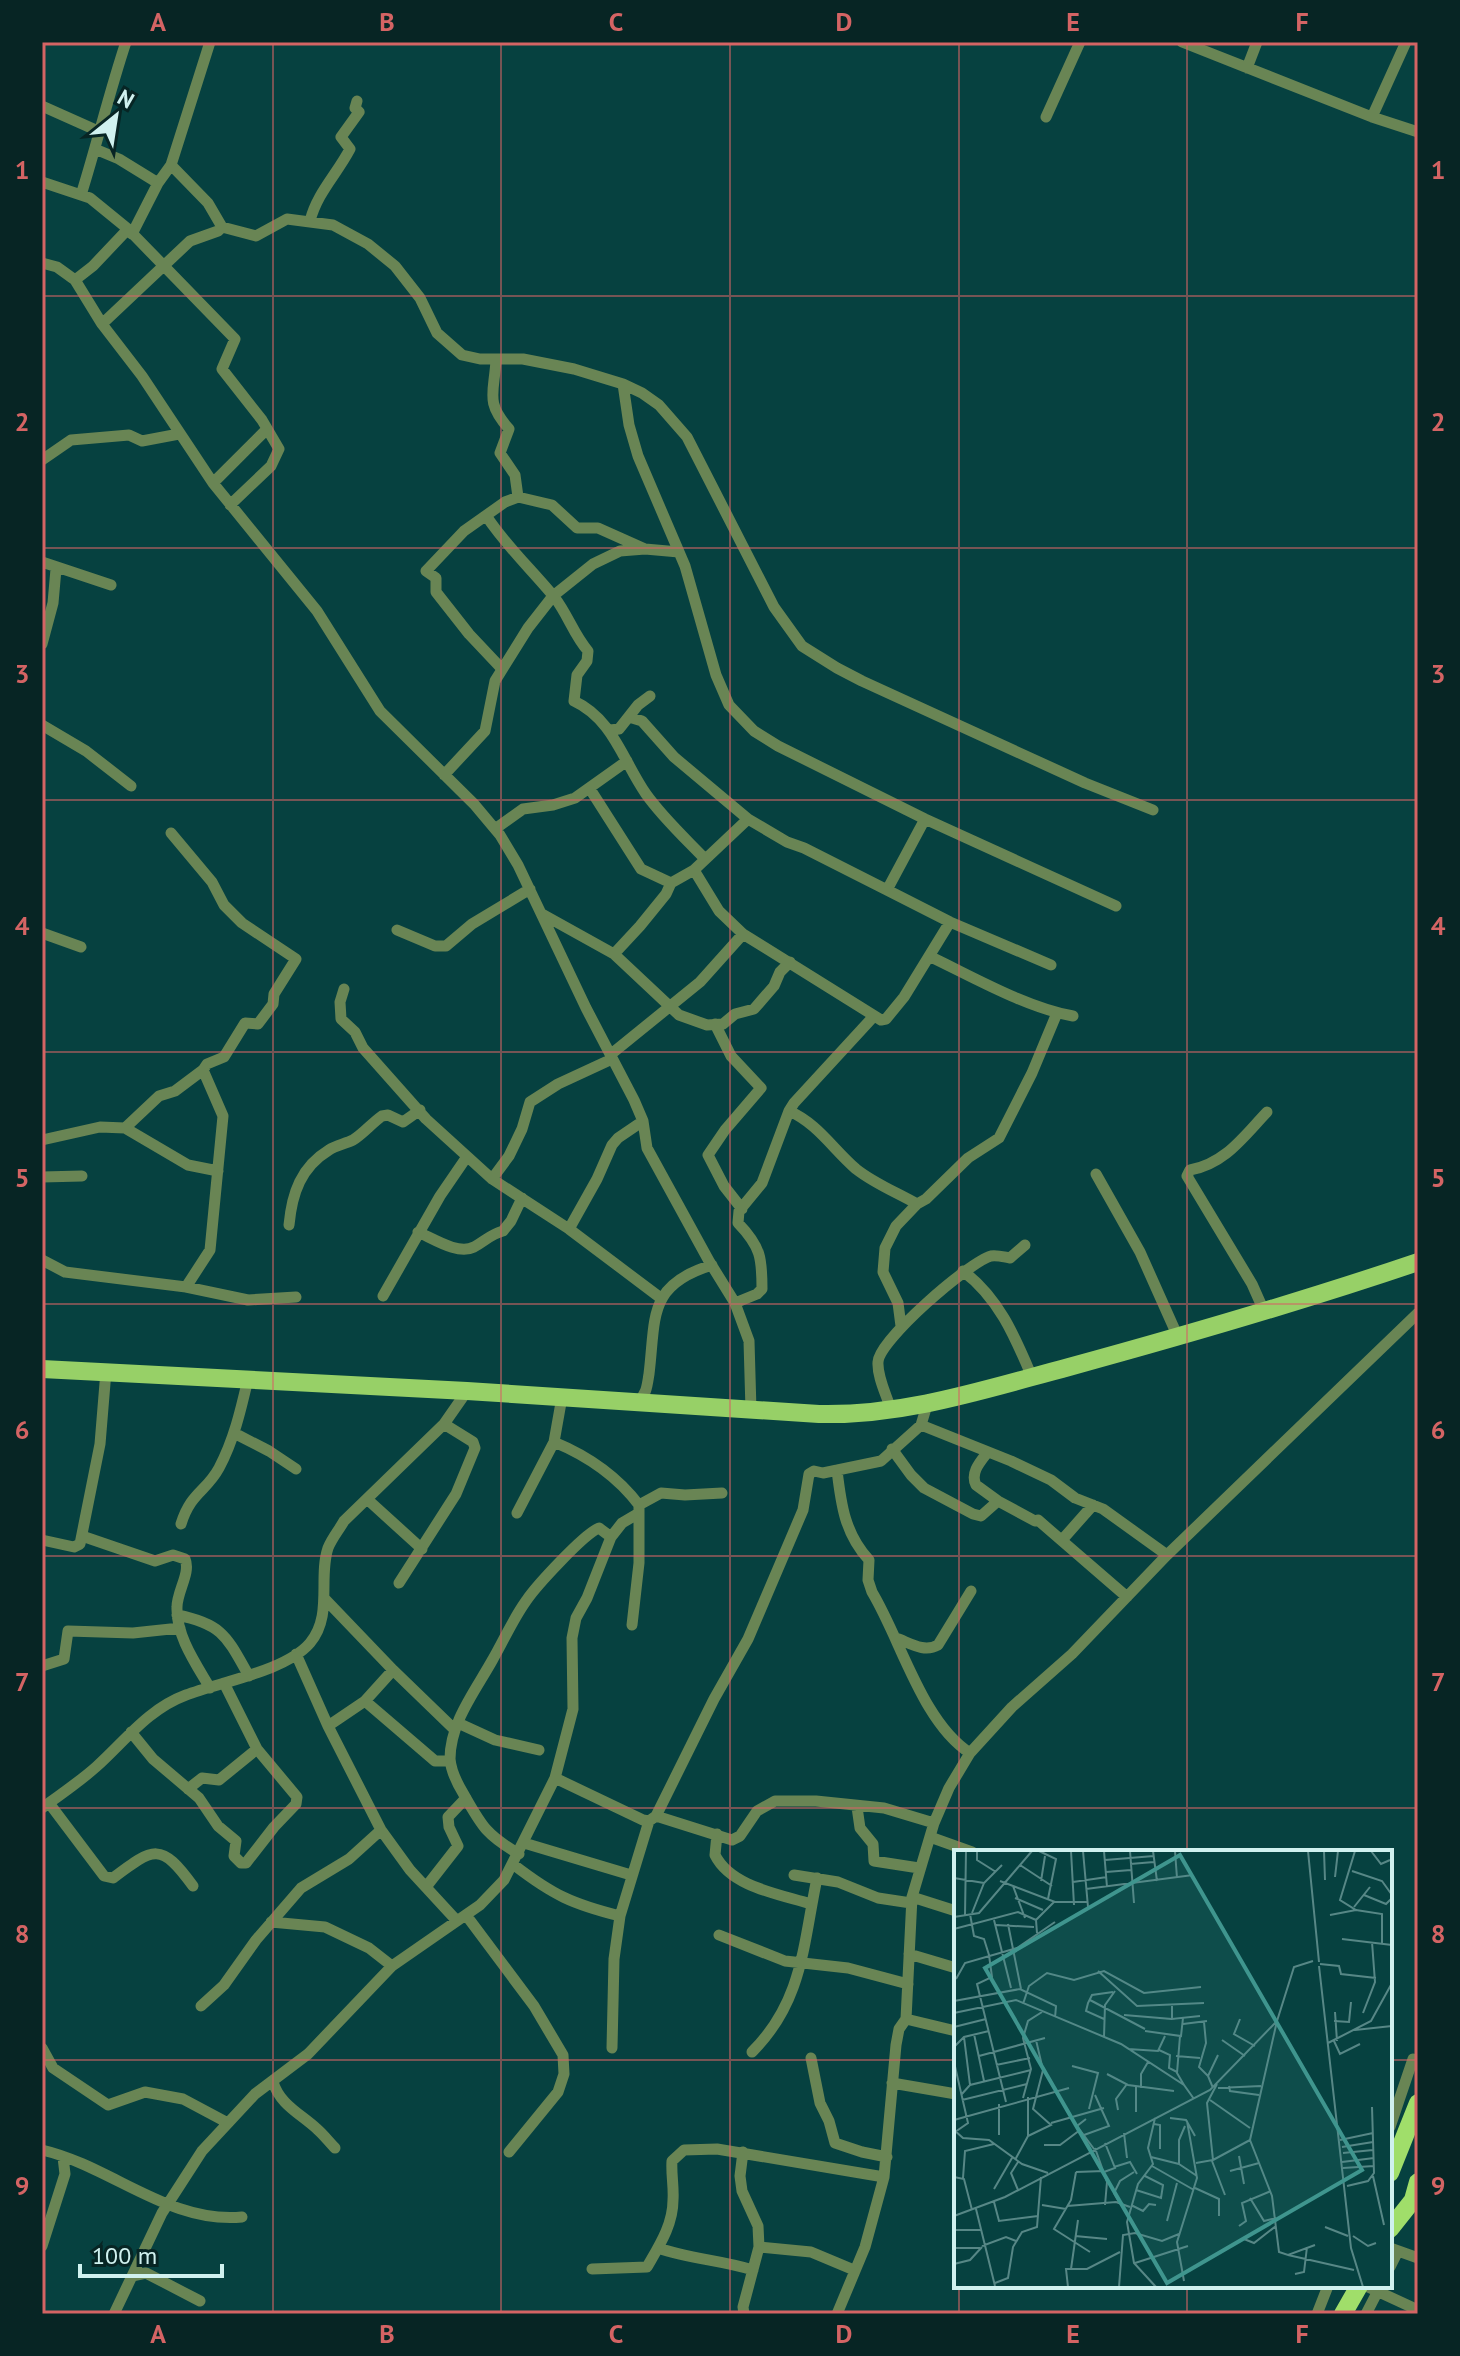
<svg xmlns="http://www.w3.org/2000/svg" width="1460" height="2356" font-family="'PT Sans',sans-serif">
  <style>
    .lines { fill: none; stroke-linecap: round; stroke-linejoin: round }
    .minor { stroke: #698554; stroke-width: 11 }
    .primary { stroke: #97d067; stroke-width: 18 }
    .trunk { stroke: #a0de6a; stroke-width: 18 }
    .grid { fill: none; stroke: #d46464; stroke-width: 2; stroke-opacity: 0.55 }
    .inset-road { fill: none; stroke: #578786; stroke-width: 2 }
    .view { fill: #3f958e; fill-opacity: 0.15; stroke: #3f958e; stroke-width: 4 }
    .inset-edge { fill: none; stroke: #d0f1ef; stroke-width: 4 }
    .neatline { fill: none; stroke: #d46464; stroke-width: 3 }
    .grid-label { font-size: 26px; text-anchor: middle; font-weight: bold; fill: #d46464 }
  </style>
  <rect width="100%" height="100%" fill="#064140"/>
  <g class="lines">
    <path class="minor" d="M1182,42L1372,117L1418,132
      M1247,68L1257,42
      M42,106L98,131
      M1046,117L1080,42
      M1372,117L1406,42
      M95,149L119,159L158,183
      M171,165L208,203L222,227
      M42,182L90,198L128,229L235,339L222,369L262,420L279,449L271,466L230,505
      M81,195C97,144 109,93 126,42
      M310,221C317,193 337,174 350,149L341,137L359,112L355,108L357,101
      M132,234L158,183L171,165L210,42
      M42,263L57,267L75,280L102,324L142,376L213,483L317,611L380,711L474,804L500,835L518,865L586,1008L634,1100L643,1121L647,1148L709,1261L735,1303L749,1341L751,1410
      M75,280L93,266L128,229
      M102,324L190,241L218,231L222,227L256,236L287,219L333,225L368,244L395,266L420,298L437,333L462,355L480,359H523L574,369L623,384L642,393L659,405L687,437L774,607L802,646L837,668L862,681L1085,783L1153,810
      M496,360C494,394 485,402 509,429L500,453L515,475L518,497
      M623,384L629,425L638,456L685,566L716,675L729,705L754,731L778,746L925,819L1116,906
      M42,460L71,440L129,435L142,441L179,434
      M213,483L267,429
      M487,517C507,547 533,571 555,598C568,615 574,635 588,651L587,661L577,675L574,701C613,719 623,761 646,794C663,818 685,838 705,859
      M42,562L111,585
      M42,644L53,603L56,569
      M502,669L469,634L436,592V578L426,571L464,531L505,502L518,497L552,505L577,528H598L645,549
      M629,717L642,721L674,757L748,819L787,842L804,848L887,890
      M42,725L86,751L131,786
      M610,730L619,729L638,705L650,696
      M444,775L485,731L495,681L528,628L553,596L593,564L620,551L645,549L679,552
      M590,789L641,869L671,883
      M925,819L887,890L950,922L1051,965
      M495,829L523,809L553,805L575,798L627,761
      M694,870L719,911L743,934L881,1020L886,1019L904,997L950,922
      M542,914L614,954L679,1015L707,1025L723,1024L735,1014L754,1009L774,986L780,972L790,962
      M397,930L435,946H446L472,924L530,889
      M42,933L81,947
      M614,954L640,926L666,894L671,883L694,870L748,819
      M931,957C973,977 1027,1008 1073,1016
      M344,989L340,1002L341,1019L355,1032L363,1048L426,1119L492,1179L569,1229L662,1299
      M715,1024L731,1056L761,1088L725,1130L708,1155L724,1186L742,1209
      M610,1055L700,982L743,934
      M789,1111C817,1123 833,1149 856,1169C875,1184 896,1192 917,1204
      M125,1128L159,1096L175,1091L203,1070L207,1064L224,1057L245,1023L258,1024L273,1004L274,994L296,959L242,923L224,905L212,882L171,833
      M42,1140L100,1127L125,1128L188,1165L218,1171
      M1096,1174L1140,1252L1178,1337
      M42,1177L82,1176
      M492,1179L509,1156L522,1129L530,1102L558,1084L612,1059
      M289,1225C292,1193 301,1167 329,1150C336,1145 345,1144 353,1140C363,1134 372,1123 382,1116L388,1115L403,1122L420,1110
      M569,1229L597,1179L612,1145L618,1138L643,1121
      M418,1232C434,1239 458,1255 474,1247C485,1241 491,1234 503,1231L511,1221L522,1198
      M42,1260L65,1272L186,1287L210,1250L223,1116L203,1070
      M963,1271C999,1298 1015,1337 1032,1377
      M186,1287L248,1300L296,1297
      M383,1296L440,1196L466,1158
      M735,1303L757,1294L762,1289C762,1258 761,1247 738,1223L739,1211L762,1183L789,1111L794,1103L874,1016
      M1264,1311L1252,1284L1187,1176L1190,1170C1225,1164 1244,1136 1267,1112
      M901,1326L898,1303L883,1272L885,1248L896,1226L917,1204L926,1199L968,1158L999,1138L1032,1073L1057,1013
      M638,1402C647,1393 647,1386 649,1374C656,1317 647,1285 712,1265
      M891,1410C887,1396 877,1377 878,1362C879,1340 969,1262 991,1256C997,1255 1004,1257 1010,1258L1025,1245
      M921,1425L1011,1461L1051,1480L1075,1498L1103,1509L1167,1555
      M234,1433L269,1451L296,1469
      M554,1442C588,1456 617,1476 639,1505V1563L632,1625
      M892,1449L911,1475L924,1488L973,1514L981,1516L998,1501
      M987,1453C980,1462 970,1473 976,1485L998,1501L1035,1521L1038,1520L1127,1597
      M837,1470C841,1505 845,1534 869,1560L868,1580L872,1592C901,1640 922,1722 970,1753
      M367,1499L422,1549
      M639,1505L661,1493L685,1495L722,1493
      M517,1513L554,1442L562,1397
      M181,1524C191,1492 206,1492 219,1468C234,1440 241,1409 248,1379
      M82,1536L155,1561L173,1555L185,1559C191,1573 177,1591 177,1607C176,1636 196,1664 210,1688
      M42,1540L74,1547L80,1544L100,1444L106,1371
      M1062,1540L1093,1505
      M399,1583L456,1494L475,1448L473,1442L444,1424
      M324,1598L393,1670L455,1730
      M177,1615C223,1624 227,1637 249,1676
      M896,1638C910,1643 924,1653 938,1645L971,1591
      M296,1654L328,1726L381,1830L410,1870L457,1921
      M42,1666L64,1659L68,1631L133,1633L180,1628
      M365,1701L435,1761H450
      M458,1723L495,1740L539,1750
      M328,1726L365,1701L393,1670
      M131,1732L153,1759L199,1798L218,1826L236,1841L234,1856L241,1863H246L274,1827L296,1804L297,1797L257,1749L224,1683
      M555,1778L643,1820L649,1821L656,1816L714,1699L748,1639L803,1510L809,1474L814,1471L823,1473L881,1461L921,1425L927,1405
      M188,1789L202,1778L219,1780L257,1749
      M49,1803L104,1876L113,1878C154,1847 161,1842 193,1886
      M857,1807L860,1828L873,1844L874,1861L919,1868
      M42,1808C60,1795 79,1782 96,1767C125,1741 148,1709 186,1695C220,1682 286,1671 310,1643C333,1616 318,1578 328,1548C332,1538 339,1530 344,1521L444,1424L467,1391
      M656,1816L732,1840L740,1836L757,1811L775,1801H816L884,1808L934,1823
      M717,1834L715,1855C731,1887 779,1894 811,1904
      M930,1837L972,1852
      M524,1843L631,1875
      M519,1854C485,1834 482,1826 463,1793C457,1783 451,1771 450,1759C450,1722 476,1690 493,1659C504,1640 513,1619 526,1601C536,1586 584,1534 599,1528L611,1537
      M514,1865C553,1895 572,1904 620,1916
      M794,1875L838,1882L878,1898L911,1903
      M426,1887L458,1846L449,1827L448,1817L466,1798
      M912,1897L956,1911
      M466,1915L534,2006L563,2055L564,2074L558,2092L509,2152
      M271,1922L325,1927L369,1948L392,1966
      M719,1935L785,1961L848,1968L908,1984
      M909,1954L956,1968
      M201,2006L224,1985L256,1940L301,1888L349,1859L381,1830
      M906,2019L956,2031
      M42,2048L53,2068L108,2105L145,2092L183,2099L228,2123
      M612,2048L614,1959L620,1916L649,1821
      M752,2052C803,2001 803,1945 817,1878
      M811,2058L820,2103L829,2121L835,2143L862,2152L887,2157
      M273,2082C280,2105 301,2114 317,2129C323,2134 329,2142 335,2148
      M892,2083L956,2094
      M1390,2127L1413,2059
      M42,2150C111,2166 169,2224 242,2217
      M743,2152L740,2176L742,2191L758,2226L759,2247L743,2307L744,2314
      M42,2246L65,2174L63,2157
      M759,2247L811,2252L854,2270
      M658,2248C690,2259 721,2260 753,2270
      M1390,2248L1418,2258
      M1390,2267L1398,2251
      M592,2269L647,2267C659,2246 673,2225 673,2200C674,2187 671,2174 672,2161L684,2150L717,2149L884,2177
      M132,2276L146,2273L200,2301
      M1366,2286L1418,2310
      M114,2314L162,2213L202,2151L255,2094L308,2054L392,1966L480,1905L504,1880L555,1778L573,1709L572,1638L576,1618L587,1598L611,1537L622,1523L639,1513
      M837,2314L865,2247L884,2177L896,2045L899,2029L906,2019L912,1897L934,1823L949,1788L970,1753L1012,1707L1072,1654L1167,1555L1418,1313
      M1317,2314L1328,2286
      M1366,2314L1380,2287"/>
    <path class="primary" d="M42,1369L467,1391L819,1414C905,1416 986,1389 1069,1367C1186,1335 1303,1301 1418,1262"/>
    <path class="trunk" d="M1390,2173L1418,2103
      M1390,2229L1413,2200L1418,2182
      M1343,2314L1359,2286"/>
  </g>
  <path class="grid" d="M273,42V2314M501,42V2314M730,42V2314M959,42V1852M1187,42V1852M42,296H1418M42,548H1418M42,800H1418M42,1052H1418M42,1304H1418M42,1556H1418M42,1808H1418M42,2060H956M1390,2060H1418M959,2286V2314M1187,2286V2314"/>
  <g transform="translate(954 1850)">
    <rect width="438" height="438" fill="#064140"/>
    <path class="inset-road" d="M23,1V10L42,22M85,1L102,9L94,49M117,1L120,55M129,1L134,57M150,1L153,37M176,1L180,53M199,1L203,31M221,1L223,28M354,1L365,112M370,1L371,30M401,1L386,50L402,60L428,64V93M417,1L427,14L436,10M151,10L200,6M176,14L200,12M66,15L98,36M398,21L428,31L438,45M152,22L177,20M381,27L384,1M0,28L30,33M46,31L101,52H133M87,31L91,6M119,32L153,27M59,36L71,68M132,39L239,25M410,45L432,54L438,48M61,48L89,60M400,57L416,37M18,63L30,33L48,15M16,64L20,86L30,89L35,105L38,127L23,134L52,252M11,65L12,1M376,65L402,60M0,67L25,63L78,1M40,70L57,138M54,74L67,139M42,75L80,77M0,79L64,62L82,70M83,83L82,70L100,52M388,89L438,95M366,114L385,116L387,124L422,128M365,116L397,398L409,437M144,121L183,156L250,153M2,129L11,113L63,98L101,72M136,150L191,179M0,151L66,139L102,156L101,168M69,154L75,136L93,123L120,130L150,121L190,143L247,137M218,156V169L246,166M381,162L383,191M0,163L62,150L167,194L230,235L240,249M409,163L421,132L418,92M170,165L218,169M150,169L132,161L134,153L138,145L159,142M286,169L280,184L301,196M323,171L296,290L318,346L325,402L334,405L361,395M380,171L395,172L397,152M250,172L252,193L245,217L254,226M229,174L253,171M0,177L32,169M401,180L438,176M191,181L227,186L229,168M20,184L30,231M226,186L223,223L230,235M10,187L16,235M150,187L151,155L161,141M268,190L291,206M380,191L386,204L406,194M374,193L417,171L438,133M0,197L10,187L35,181M174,199L204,201L211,186M205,200L216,205L215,218L223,222M25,206L91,188M222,206L246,208M0,212L14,273L1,282M42,215L76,208M118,216L144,223L135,259M153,224L174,235L220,241M275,236L276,241L305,245M187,238V224L194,212M259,238L254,226L264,205M264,238L307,236M7,245L16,235L77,220M69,248L77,219L69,188L74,171L88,162M8,250L73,234M256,250L296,278M45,254V285M164,260L162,249L173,234M182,262V237M201,268L194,298L199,314L184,334L173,372L180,413L202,437M216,268L232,270L241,286M132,269L123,276L140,299M0,270L115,238M97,273L150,258M200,274L206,275V299M231,276L225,290V314L243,326M0,280L9,288L35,290L68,314L94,323M170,283L173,308M130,285L155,276L141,245M74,286L97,275L79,259L89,220L82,190M386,290L419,283M90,295H106L126,280M388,297L419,292M141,298L153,332L151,355M389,303L419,300M285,306L290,334M197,307L225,314M61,310L74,286V247M259,310L296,290M258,311L271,345M388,312L420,308M242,313L259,310L253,253L263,234M198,316L240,340M160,317L176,312L183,324M389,318L420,316M276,321L305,313M122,322L117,350L100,379L136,402M122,322L150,321M150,322L161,318L151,293M419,326L430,375M0,327L10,329L18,360M9,328L11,301L40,294M393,336L414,331L420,323L418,257M241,338L265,349V366M40,339L58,308M64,340L57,323L64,312M182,340L207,348L209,335L191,326M296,348L310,371L322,368M40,352L45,371L84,366M165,352L160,343L166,331L180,322M88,355L112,359M177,355L189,361L195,354L202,355M113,356L162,352L176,357M22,359L41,436M0,366L51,347L256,240L323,171L340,117L359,111M213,371L223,333M285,376L292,371L288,353L317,341M371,377L394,386M0,380H27M121,386L153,389M399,386L414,396L422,393M290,389L300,393L322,376M28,396L52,387L62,391M0,398H26M0,403V437M334,405L400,420M181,413L234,396M0,414L16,410L28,397M117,419L124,370M341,424L350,422L353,397M230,431L223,392L243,328L233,271M41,433L54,428L59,397L68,382L83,377L87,327M114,437L112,419H133L166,402M165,437L169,385L181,383L208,391L225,384"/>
    <path class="view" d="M226,5L408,320L213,433L31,118Z"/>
    <rect width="438" height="438" class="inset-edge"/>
  </g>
  <rect width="1460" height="2356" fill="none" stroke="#072524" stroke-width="88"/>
  <g transform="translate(116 116) rotate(30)" stroke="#072524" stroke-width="6" paint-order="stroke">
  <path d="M0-6L14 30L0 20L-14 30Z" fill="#d0f1ef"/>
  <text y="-12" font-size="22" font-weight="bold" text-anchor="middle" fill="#d0f1ef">N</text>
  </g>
  <path d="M80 2264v12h142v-12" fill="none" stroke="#d0f1ef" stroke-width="4"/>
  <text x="92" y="2264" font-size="24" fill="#d0f1ef" stroke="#072524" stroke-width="6" paint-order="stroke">100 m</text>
  <rect x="44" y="44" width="1372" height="2268" class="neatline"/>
  <g class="grid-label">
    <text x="158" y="31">A</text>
    <text x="387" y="31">B</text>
    <text x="616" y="31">C</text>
    <text x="844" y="31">D</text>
    <text x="1073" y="31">E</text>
    <text x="1302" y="31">F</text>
    <text x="22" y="179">1</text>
    <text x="1438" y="179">1</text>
    <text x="22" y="431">2</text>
    <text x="1438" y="431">2</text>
    <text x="22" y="683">3</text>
    <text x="1438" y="683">3</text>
    <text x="22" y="935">4</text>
    <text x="1438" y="935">4</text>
    <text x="22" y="1187">5</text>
    <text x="1438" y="1187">5</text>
    <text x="22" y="1439">6</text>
    <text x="1438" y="1439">6</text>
    <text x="22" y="1691">7</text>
    <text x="1438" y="1691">7</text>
    <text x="22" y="1943">8</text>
    <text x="1438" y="1943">8</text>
    <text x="22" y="2195">9</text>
    <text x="1438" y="2195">9</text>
    <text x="158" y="2343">A</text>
    <text x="387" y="2343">B</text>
    <text x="616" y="2343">C</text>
    <text x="844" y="2343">D</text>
    <text x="1073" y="2343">E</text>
    <text x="1302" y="2343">F</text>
  </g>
</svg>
